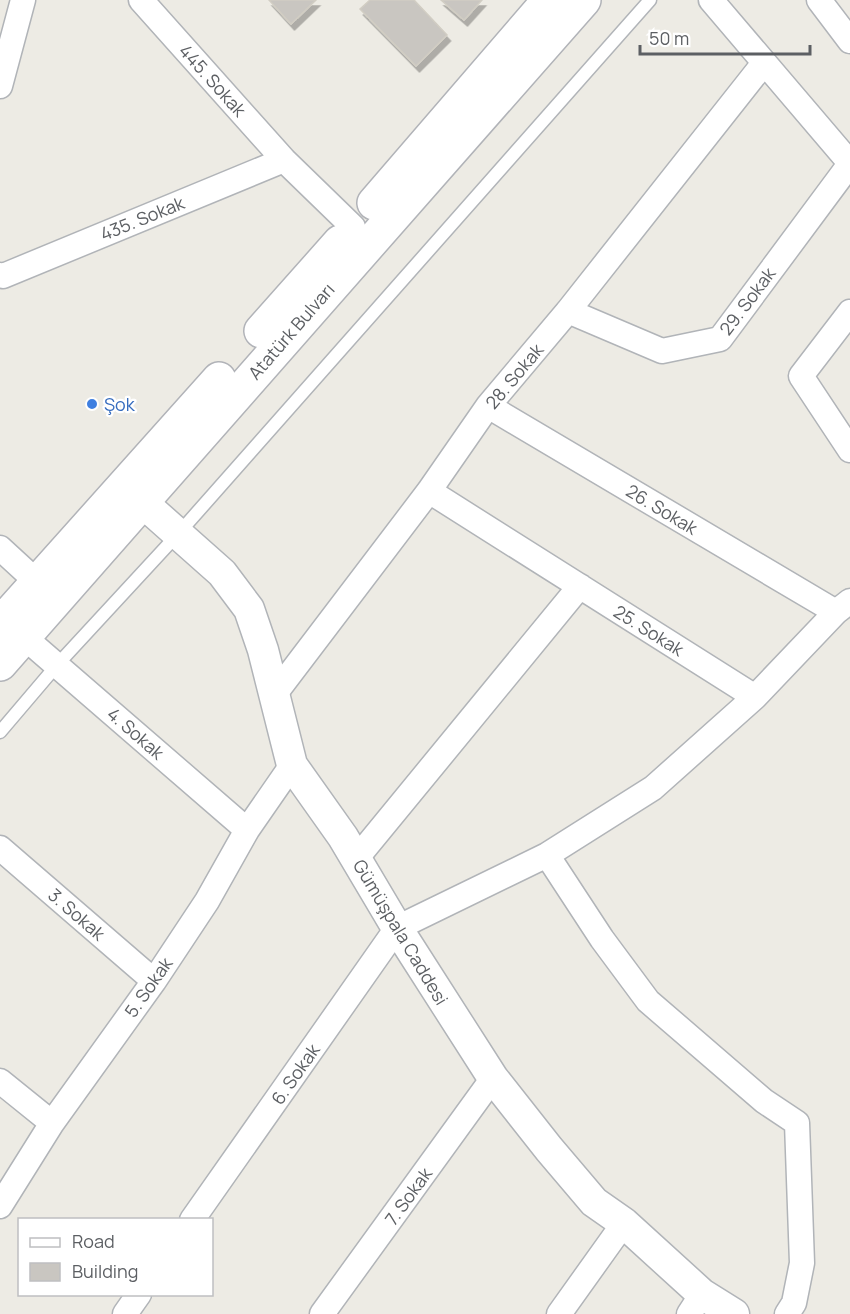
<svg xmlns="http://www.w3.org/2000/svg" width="850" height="1314" font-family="Manrope,sans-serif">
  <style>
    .building { fill: #c9c6c1; stroke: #d1cdc3; stroke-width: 1.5; filter: url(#shadow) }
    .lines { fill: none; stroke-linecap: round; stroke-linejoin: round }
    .service-casing { stroke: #b1b4b8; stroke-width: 15 }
    .minor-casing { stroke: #b1b4b8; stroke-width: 27 }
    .tertiary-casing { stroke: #b1b4b8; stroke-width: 33 }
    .secondary-casing { stroke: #b1b3b8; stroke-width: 36 }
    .service { stroke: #fff; stroke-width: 12 }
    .minor { stroke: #fff; stroke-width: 24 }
    .tertiary { stroke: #fff; stroke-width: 30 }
    .secondary { stroke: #fff; stroke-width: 33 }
    .shop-dot { fill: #3f7fe0; stroke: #fff; stroke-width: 2 }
    .labels { text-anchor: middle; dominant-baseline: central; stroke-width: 4.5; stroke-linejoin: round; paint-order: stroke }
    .street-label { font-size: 18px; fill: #5c5f63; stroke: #fff }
    .shop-label { font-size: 18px; fill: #366cbe; stroke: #fff; text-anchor: start }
  </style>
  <defs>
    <filter id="shadow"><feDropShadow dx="3.5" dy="6" stdDeviation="0" flood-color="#0004"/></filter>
  </defs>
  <rect width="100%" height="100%" fill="#edebe4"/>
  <path class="building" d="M269,0H316L291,24Z
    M370,0H414L447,35L416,66L360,9Z
    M441,0H482L464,20Z"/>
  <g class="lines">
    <defs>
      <path id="service" d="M0,732L57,665L178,534L650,0"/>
      <path id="minor" d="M141,0L284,160L353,227
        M711,0L850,163
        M819,0L850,41
        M0,86L23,0
        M0,275L3,276L284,160
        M568,311L662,351L720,339L850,164
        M850,312L801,376L850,450
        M488,406L836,612
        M429,491L755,697L836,612L850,601
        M0,548L37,582
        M24,637L247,830
        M274,695L429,491L488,406L568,311L764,63
        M0,848L154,981
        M547,855L602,939L648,1001L764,1101L797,1123L802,1263L794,1303L787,1314
        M356,859L580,586
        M0,1081L52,1123
        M0,1206L52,1123L154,981L207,901L247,830L292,765
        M192,1220L397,928L547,855L653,788L755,697
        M125,1314L139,1294
        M322,1314L493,1078
        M559,1314L624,1223
        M689,1314L702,1294"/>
      <path id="tertiary" d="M142,502L222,573L249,609L263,650L292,765L343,837L397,928L493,1078L549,1149L594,1202L624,1223L702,1294L734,1314"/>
      <path id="secondary" d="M374,203L549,0
        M261,331L340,242
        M0,624L219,379
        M0,664L584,0"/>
    </defs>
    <use href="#service" class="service-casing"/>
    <use href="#minor" class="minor-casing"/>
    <use href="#tertiary" class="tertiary-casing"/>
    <use href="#secondary" class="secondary-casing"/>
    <use href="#service" class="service"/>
    <use href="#minor" class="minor"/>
    <use href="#tertiary" class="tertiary"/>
    <use href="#secondary" class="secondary"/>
  </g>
  <circle class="shop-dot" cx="92" cy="404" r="6"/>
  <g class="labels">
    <g class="street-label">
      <text transform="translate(213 80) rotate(48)">445. Sokak</text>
      <text transform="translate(142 218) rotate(-22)">435. Sokak</text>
      <text transform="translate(747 301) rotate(-53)">29. Sokak</text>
      <text transform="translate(291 331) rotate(-49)">Atatürk Bulvarı</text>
      <text transform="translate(514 376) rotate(-50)">28. Sokak</text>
      <text transform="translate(662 509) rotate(31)">26. Sokak</text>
      <text transform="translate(649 630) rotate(32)">25. Sokak</text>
      <text transform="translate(136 733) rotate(41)">4. Sokak</text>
      <text transform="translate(77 914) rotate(41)">3. Sokak</text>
      <text transform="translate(401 932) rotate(59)">Gümüşpala Caddesi</text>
      <text transform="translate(148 987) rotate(-55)">5. Sokak</text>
      <text transform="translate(295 1074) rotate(-55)">6. Sokak</text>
      <text transform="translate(408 1196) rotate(-54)">7. Sokak</text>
    </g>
    <g class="shop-label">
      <text x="104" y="404">Şok</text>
    </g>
  </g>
  <rect x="18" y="1218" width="195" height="78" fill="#ffffff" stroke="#bebfc1" stroke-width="1.5"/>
  <rect x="30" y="1238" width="30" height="9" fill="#ffffff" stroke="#bebfc1" stroke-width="1.5"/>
  <text x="72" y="1248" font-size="18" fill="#5c5f63">Road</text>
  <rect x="30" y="1263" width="30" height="18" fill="#c9c6c1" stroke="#bebfc1" stroke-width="1.5"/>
  <text x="72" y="1278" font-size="18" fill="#5c5f63">Building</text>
  <path d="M640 45v9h170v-9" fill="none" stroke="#5c5f63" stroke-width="3"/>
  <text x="649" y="45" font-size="18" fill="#5c5f63" stroke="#ffffff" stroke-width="4.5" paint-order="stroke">50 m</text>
</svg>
